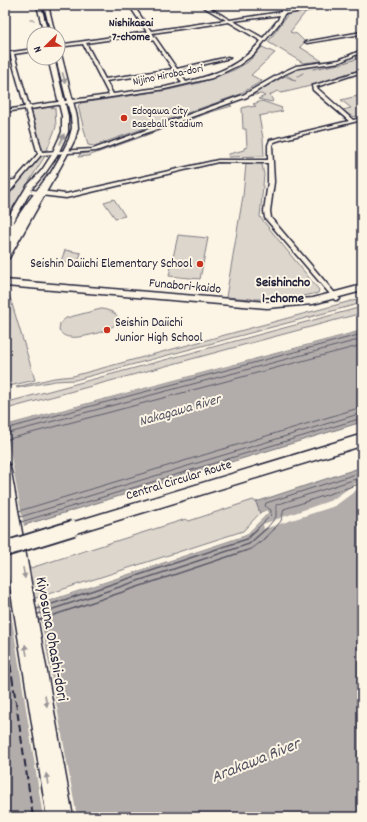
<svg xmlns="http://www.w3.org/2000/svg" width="367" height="822" font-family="Dekko,sans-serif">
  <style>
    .green { fill: #dcd6cc; stroke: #7f7c84 }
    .water { fill: #b2adab; stroke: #78757e }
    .pier { fill: #fcf5e5 }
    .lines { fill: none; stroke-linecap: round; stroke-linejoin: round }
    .shore-far1 { stroke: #5c5a68; stroke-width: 1 }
    .shore { stroke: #5c5a68; stroke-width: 1.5 }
    .stream { stroke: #78757e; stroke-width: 1 }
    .minor-casing { stroke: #22223b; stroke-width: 3 }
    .major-casing { stroke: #22223b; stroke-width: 3 }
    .highway-casing { stroke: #22223b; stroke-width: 3 }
    .minor { fill: #fcf5e5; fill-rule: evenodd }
    .major { fill: #fcf5e5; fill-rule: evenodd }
    .highway { fill: #fcf5e5; fill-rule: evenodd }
    .rail { stroke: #22223b; stroke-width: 2; stroke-dasharray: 8 4; stroke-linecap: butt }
    .highway-bridge-far1-casing { stroke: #22223b; stroke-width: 14; stroke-linecap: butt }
    .highway-bridge-casing { stroke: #22223b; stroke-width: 18; stroke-linecap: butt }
    .highway-bridge-far1 { stroke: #fcf5e5; stroke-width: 11 }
    .highway-bridge { stroke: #fcf5e5; stroke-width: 14 }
    .oneway { fill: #9a9698 }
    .poi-dot { fill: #c8321e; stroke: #fcf5e5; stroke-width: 1.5 }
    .labels { text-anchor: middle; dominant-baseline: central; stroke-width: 4; stroke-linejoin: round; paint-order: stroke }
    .far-street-label { font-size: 11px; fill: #22223b; stroke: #fcf5e5 }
    .far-poi-label { font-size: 11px; fill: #22223b; stroke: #fcf5e5; text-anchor: start }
    .far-neighbourhood-label { font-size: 12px; font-weight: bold; fill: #22223b; stroke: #fcf5e5 }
    .poi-label { font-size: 13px; fill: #22223b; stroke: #fcf5e5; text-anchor: end }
    .street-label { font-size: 13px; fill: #22223b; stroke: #fcf5e5 }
    .neighbourhood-label { font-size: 14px; font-weight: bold; fill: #22223b; stroke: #fcf5e5 }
    .water-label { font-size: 14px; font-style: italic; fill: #545362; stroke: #fcf5e5 }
    .near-street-label { font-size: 16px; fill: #22223b; stroke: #fcf5e5 }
    .near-water-label { font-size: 17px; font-style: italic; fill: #545362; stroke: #fcf5e5 }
  </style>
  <rect width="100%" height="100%" fill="#fcf5e5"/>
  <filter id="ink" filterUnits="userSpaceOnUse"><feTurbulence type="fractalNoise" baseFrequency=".025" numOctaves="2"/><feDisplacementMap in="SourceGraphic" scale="8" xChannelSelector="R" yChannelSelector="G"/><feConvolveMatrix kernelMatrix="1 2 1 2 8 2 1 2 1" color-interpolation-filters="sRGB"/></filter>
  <g filter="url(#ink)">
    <path class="green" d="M286,5H311L290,32L297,34L305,42L300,47L322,61L303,63L268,42L288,14Z
      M262,47L275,53L251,75L262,81L238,95L94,146L88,145L78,106L81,103L168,90L199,83L234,70L248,62Z
      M362,53V70L356,72C331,80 306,88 281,93L277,91L270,95L273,101L272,102L258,99L265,96L261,94L248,96L285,76L296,81L285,74C301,65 317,67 335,63C345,62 353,57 362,53Z
      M362,95V116C353,118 350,116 343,110L351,108L341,100Z
      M262,101L282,108L281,109L283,111L259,116L263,138L264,156L228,157L229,154L244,150V148L247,147L246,129H243L242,108L249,106L250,107L256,106L253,104Z
      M227,104L232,106L211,112L88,156L78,157L80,154L91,152Z
      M51,107L55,108L56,127L47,150L43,151L31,110Z
      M44,155L45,156L5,220V198L39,157Z
      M246,164H262L264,175L260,217L319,290L318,293L289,299H252L226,297L243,196Z
      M114,199L125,216L115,218L104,202Z
      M178,235L208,238L200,279L169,276Z
      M65,250L81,253L78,263L61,261Z
      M5,294H9L35,380L5,387Z
      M362,300V303L75,380L55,381L17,388L16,387L54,378L73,376L351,301Z
      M362,307V313L10,408L8,402Z
      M101,309C112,310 126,317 112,327C106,332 78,339 70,337C65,337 62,334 59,331L60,323L66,318Z
      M253,500L256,502L260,513L243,531L5,608V576L186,519L189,521Z"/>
    <path class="water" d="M362,330V422L5,531V425Z
      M362,467V817H5V615L246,535L268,513L267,510L260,513L256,502Z"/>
    <path class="pier" d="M362,328V330L5,425V423Z
      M5,425L24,527L5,533Z
      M362,479V486L335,506L264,529L263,524L332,500Z
      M267,510L268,513L246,535L38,604L77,817H43L11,613L5,614V613L245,534L266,513L260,515V513Z"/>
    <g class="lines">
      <path class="shore-far1" d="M5,429L362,334
        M5,434L362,339
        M5,440L362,345
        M19,511L362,407
        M20,517L362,413
        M21,522L362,418
        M257,529L271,515V510L265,506L266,503L362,472
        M266,529L276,517V505L362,477
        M274,529L281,521L284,509L362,483"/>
      <path class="shore" d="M37,609L247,539L258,528
        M38,614L249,544L267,528
        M39,620L251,549L263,540L275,528"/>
      <path class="stream" d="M30,20H34
        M357,58L362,56
        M341,64L356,59
        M313,69L339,64
        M298,76L303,73"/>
      <defs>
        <path id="minor" d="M129,5H133L151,31L226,20L200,5H205L230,20L281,12L280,5H284L285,12L331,5H340L284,14L281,21L254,54L239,65L212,78L165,89L30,109L42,152L93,149L243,95L283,72L296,66L339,60L362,50V52L340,62L298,68L285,74L247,97L96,151L41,155L7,195L5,196V191L11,183L5,185V181L15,180L38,154L25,109L5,112V110L25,107L10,54L5,55V53L34,49V51L14,54L29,106L109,95L83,44L58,47V45L147,32ZM280,15L278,20L263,38L233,21ZM229,22L261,41C240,66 217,74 186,82L178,71L230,58L228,57L177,69L152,33ZM149,34L173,69L105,79L86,43ZM174,71L182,83L165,87L113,94L106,81Z
          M362,32V34L307,43L305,42Z
          M362,70V72L316,87L317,88L353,120L362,118V120L280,140L274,142L272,145L274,182L270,211L271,218L339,298L340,299L339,300H335L265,218L264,211L268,182V163L218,162L66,198L32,194L29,192L32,190L66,194L218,160H268V145L270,140L349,121L313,90L312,86Z"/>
        <path id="major" d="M37,5H41L48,34H44Z
          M44,5H48L55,34H51Z
          M58,52L61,54L77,117L78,128L75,139L66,157L9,258L5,260V252L60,157L69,139L72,128L71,117L56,58H58Z
          M48,58H54L68,116V132L57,156L46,172L33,187L13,222L17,224L8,240H5V223L27,186L42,170L51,156L62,132V116Z
          M5,280L267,302L313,298L362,285V291L313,304L267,308L5,286Z
          M5,462L8,463L10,466L73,817H47L5,555V519L9,520L10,522L5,494Z"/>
        <path id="highway" d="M49,174H55L56,176L26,218L9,249L5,250C5,226 36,193 49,174Z"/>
      </defs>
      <use href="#minor" class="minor-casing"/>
      <use href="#major" class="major-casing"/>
      <use href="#highway" class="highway-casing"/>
      <use href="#minor" class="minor"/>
      <use href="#major" class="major"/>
      <use href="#highway" class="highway"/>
      <path class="rail" d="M5,629L33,817"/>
      <defs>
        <path id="highway-bridge-far1" d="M70,529L362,440"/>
        <path id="highway-bridge" d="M5,549L73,528"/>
      </defs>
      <use href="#highway-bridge-far1" class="highway-bridge-far1-casing"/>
      <use href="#highway-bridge" class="highway-bridge-casing"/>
      <use href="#highway-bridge-far1" class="highway-bridge-far1"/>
      <use href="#highway-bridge" class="highway-bridge"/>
    </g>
    <defs><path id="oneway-solid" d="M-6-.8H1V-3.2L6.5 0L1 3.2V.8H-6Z"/></defs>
    <g class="oneway">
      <use href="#oneway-solid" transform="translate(64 78) rotate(74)"/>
      <use href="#oneway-solid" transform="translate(62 139) rotate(-68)"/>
      <use href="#oneway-solid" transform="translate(24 573) rotate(80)"/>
      <use href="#oneway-solid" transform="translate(26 650) rotate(-99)"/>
      <use href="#oneway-solid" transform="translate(46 701) rotate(80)"/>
      <use href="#oneway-solid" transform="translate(47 779) rotate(-99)"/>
    </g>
  </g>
  <g class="poi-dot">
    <circle cx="124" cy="118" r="4"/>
    <circle cx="200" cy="264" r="4"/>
    <circle cx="107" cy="330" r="4"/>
  </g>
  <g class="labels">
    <g class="far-street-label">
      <text transform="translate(168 76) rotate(-11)">Nijino Hiroba-dori</text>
    </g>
    <g class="far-poi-label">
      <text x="132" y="112">Edogawa City<tspan x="132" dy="13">Baseball Stadium</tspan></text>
    </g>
    <g class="far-neighbourhood-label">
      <text x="131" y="23">Nishikasai<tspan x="131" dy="14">7-chome</tspan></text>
    </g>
    <g class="poi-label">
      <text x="192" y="264">Seishin Daiichi Elementary School</text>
      <text x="115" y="323" text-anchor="start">Seishin Daiichi<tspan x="115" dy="15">Junior High School</tspan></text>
    </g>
    <g class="street-label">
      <text transform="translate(185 287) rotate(5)">Funabori-kaido</text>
      <text transform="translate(179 481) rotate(-17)">Central Circular Route</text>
    </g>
    <g class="neighbourhood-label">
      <text x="283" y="283">Seishincho<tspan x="283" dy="16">1-chome</tspan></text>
    </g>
    <g class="water-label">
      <text transform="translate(180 411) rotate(-16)">Nakagawa River</text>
    </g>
    <g class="near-street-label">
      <text transform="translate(51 639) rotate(80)">Kiyosuna Ohashi-dori</text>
    </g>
    <g class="near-water-label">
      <text transform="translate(256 762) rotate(-22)">Arakawa River</text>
    </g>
  </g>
  <rect width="367" height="822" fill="none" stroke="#fcf5e5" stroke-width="20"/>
  <rect x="10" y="10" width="347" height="802" fill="none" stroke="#22223b" stroke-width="1.5" filter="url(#ink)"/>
  <g transform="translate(46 46) rotate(247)"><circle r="19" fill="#fcf5e5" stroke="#a5a1a1"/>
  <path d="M0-3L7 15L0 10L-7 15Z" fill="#c8321e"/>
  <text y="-6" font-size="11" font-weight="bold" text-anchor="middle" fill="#22223b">N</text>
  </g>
</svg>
